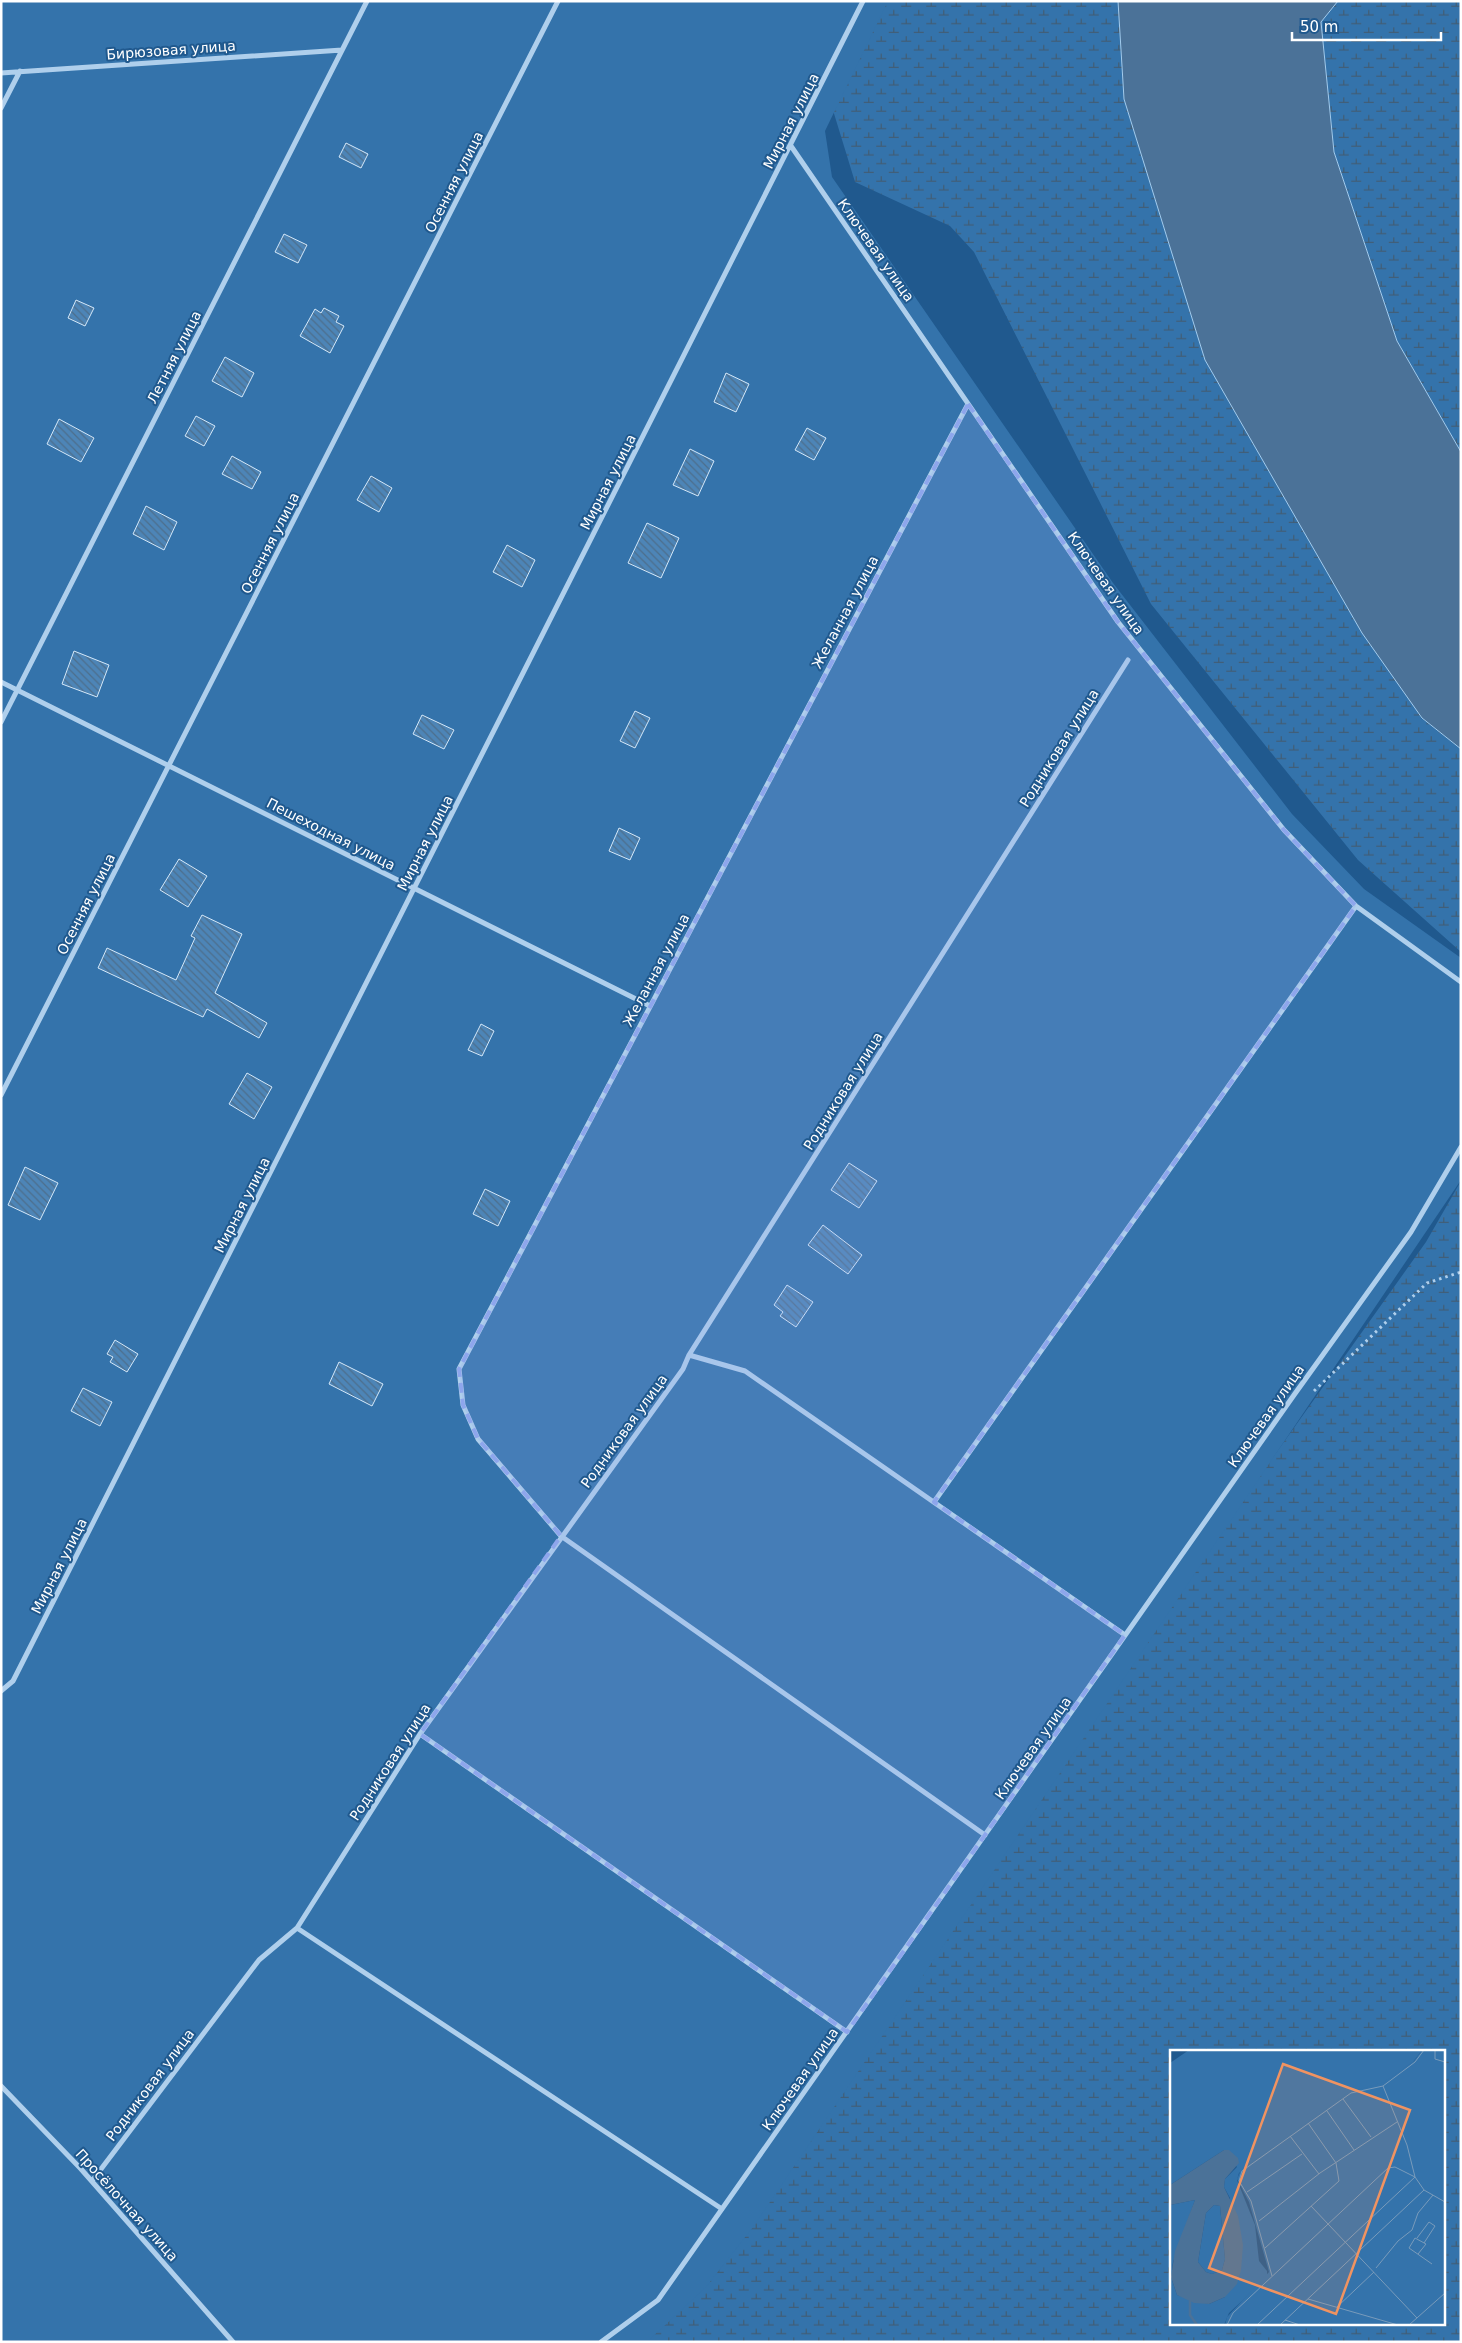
<svg xmlns="http://www.w3.org/2000/svg" width="1462" height="2343" font-family="'DejaVu Sans',sans-serif">
  <style>
    .wetland { fill: url(#wetland-marsh); fill-rule: evenodd }
    .garden { fill: #3473ab }
    .water { fill: #4b7298; stroke: #a2cbed }
    .building { fill: url(#building-back-hatch); stroke: #d4e8f9 }
    .lines { fill: none; stroke-linecap: round; stroke-linejoin: round }
    .path { stroke: #afcfec; stroke-width: 3; stroke-dasharray: 2.5 4; stroke-linecap: butt }
    .street { stroke: #afcfec; stroke-width: 5 }
    .marked { fill: #8ea6ec; fill-opacity: 0.2; stroke: #8ea6ec; stroke-width: 4; stroke-dasharray: 10 6; stroke-linejoin: round }
    .labels { text-anchor: middle; dominant-baseline: central; stroke-width: 4; stroke-linejoin: round; paint-order: stroke }
    .street-label { font-size: 14px; fill: #fff; stroke: #20598e }
    .inset-river { fill: none; stroke: #4b7298; stroke-width: 2.5 }
    .inset-road { fill: none; stroke: #799bbb; stroke-width: 1 }
    .view { fill: #f09361; fill-opacity: 0.15; stroke: #f09361; stroke-width: 2.5 }
    .inset-edge { fill: none; stroke: #fff; stroke-width: 2.5 }
  </style>
  <defs>
    <pattern id="wetland-marsh" width="20" height="14" patternUnits="userSpaceOnUse" patternTransform="scale(1.25)"><rect width="20" height="14" fill="#3473ab"/><path d="M1 5h8M5 5V1M11 12h8M15 12V8" fill="none" stroke="#415e77"/></pattern>
    <pattern id="building-back-hatch" width="6" height="6" patternUnits="userSpaceOnUse" patternTransform="scale(1.25)"><rect width="6" height="6" fill="#4d85b7"/><path d="M-1 5l2 2M0 0l6 6M5-1l2 2" fill="none" stroke="#4d6e8c"/></pattern>
  </defs>
  <rect width="100%" height="100%" fill="#20598e"/>
  <path class="wetland" d="M886,1H1118L1124,99L1421,718L1461,749V952L1358,860L1151,604L974,252L950,226L855,182L832,107Z
    M1338,1H1461V452L1397,341L1334,152L1321,22Z
    M1461,1181V2342H628L695,2270L1426,1242ZM1171,2052H1443V2324H1171Z"/>
  <path class="garden" d="M1,1H888L825,131L832,177L1113,583L1292,814L1364,889L1461,958V1180L753,2227L706,2287L647,2342H1Z"/>
  <path class="water" d="M1118,1H1338L1321,22L1334,152L1397,341L1461,452V749L1422,718L1362,633L1205,360L1124,99Z"/>
  <path class="building" d="M346,143L368,154L361,168L339,157Z
    M284,234L307,245L298,263L275,252Z
    M76,300L94,308L85,326L68,318Z
    M324,308L339,316L336,322L344,326L330,353L300,336L315,309L321,313Z
    M225,357L254,373L242,397L212,381Z
    M726,373L749,384L736,412L714,402Z
    M196,416L215,426L204,446L185,436Z
    M59,419L94,438L81,462L47,444Z
    M807,428L826,438L814,460L795,450Z
    M690,449L714,461L698,496L673,485Z
    M232,456L261,472L252,489L222,474Z
    M371,476L392,488L379,512L357,500Z
    M146,506L177,522L164,550L133,534Z
    M647,523L679,538L661,578L628,563Z
    M507,545L535,560L522,587L493,572Z
    M74,651L109,665L97,697L62,684Z
    M635,711L650,718L635,748L620,741Z
    M422,715L454,730L444,749L413,734Z
    M619,828L640,838L630,860L609,851Z
    M179,859L207,876L188,907L160,890Z
    M202,915L242,934L215,993L267,1023L259,1038L207,1009L203,1017L98,968L107,948L176,980L195,938L191,936Z
    M481,1024L494,1031L482,1056L468,1050Z
    M247,1073L272,1087L254,1119L229,1104Z
    M849,1163L877,1181L859,1208L831,1190Z
    M25,1167L58,1183L40,1220L8,1205Z
    M485,1189L510,1201L498,1226L473,1214Z
    M823,1225L862,1255L848,1274L808,1245Z
    M787,1285L813,1302L796,1327L780,1316L783,1312L774,1305Z
    M115,1340L138,1354L127,1372L110,1362L113,1357L107,1354Z
    M339,1362L383,1384L372,1406L329,1384Z
    M83,1388L112,1402L100,1426L71,1411Z"/>
  <g class="lines">
    <path class="path" d="M1314,1391L1427,1283L1461,1272"/>
    <path class="street" d="M1,73L342,50
      M1,108L20,71
      M791,146L1118,622L1284,830L1356,906L1461,982
      M968,404L459,1369L463,1405L478,1439L561,1536L985,1835
      M1,682L650,1006
      M1,722L367,1
      M1,1095L558,1
      M689,1355L745,1371L1125,1635
      M934,1502L1356,906
      M1,1691L13,1681L863,1
      M420,1734L847,2032
      M297,1928L722,2209
      M1,2086L81,2169L233,2342
      M92,2181L259,1960L297,1928L420,1734L683,1369L689,1355L1128,660
      M601,2342L658,2300L1294,1395L1411,1232L1461,1147"/>
  </g>
  <path class="marked" d="M968,404L1118,622L1284,830L1356,906L934,1502L1125,1635L847,2032L420,1734L561,1536L478,1439L463,1405L459,1369Z"/>
  <g class="labels">
    <g class="street-label">
      <text transform="translate(171 50) rotate(-4)">Бирюзовая улица</text>
      <text transform="translate(791 121) rotate(-63)">Мирная улица</text>
      <text transform="translate(454 182) rotate(-63)">Осенняя улица</text>
      <text transform="translate(876 250) rotate(55)">Ключевая улица</text>
      <text transform="translate(174 357) rotate(-63)">Летняя улица</text>
      <text transform="translate(608 482) rotate(-63)">Мирная улица</text>
      <text transform="translate(270 543) rotate(-63)">Осенняя улица</text>
      <text transform="translate(1106 583) rotate(55)">Ключевая улица</text>
      <text transform="translate(845 612) rotate(-62)">Желанная улица</text>
      <text transform="translate(1059 748) rotate(-58)">Родниковая улица</text>
      <text transform="translate(331 834) rotate(27)">Пешеходная улица</text>
      <text transform="translate(425 843) rotate(-63)">Мирная улица</text>
      <text transform="translate(86 904) rotate(-63)">Осенняя улица</text>
      <text transform="translate(656 970) rotate(-62)">Желанная улица</text>
      <text transform="translate(843 1091) rotate(-58)">Родниковая улица</text>
      <text transform="translate(242 1205) rotate(-63)">Мирная улица</text>
      <text transform="translate(1266 1416) rotate(-55)">Ключевая улица</text>
      <text transform="translate(624 1431) rotate(-54)">Родниковая улица</text>
      <text transform="translate(59 1566) rotate(-63)">Мирная улица</text>
      <text transform="translate(1033 1748) rotate(-55)">Ключевая улица</text>
      <text transform="translate(390 1762) rotate(-57)">Родниковая улица</text>
      <text transform="translate(800 2079) rotate(-55)">Ключевая улица</text>
      <text transform="translate(150 2085) rotate(-53)">Родниковая улица</text>
      <text transform="translate(127 2205) rotate(48)">Просёлочная улица</text>
    </g>
  </g>
  <g transform="translate(1170 2050)">
    <rect width="275" height="275" fill="#20598e"/>
    <path d="M19,0H252L243,12L210,36L182,42L69,123L67,130L85,175L89,211L97,221V228L59,263L54,275H0V155L25,150L3,212L1,227L7,245L39,254L55,247L60,148L54,137L55,129L67,117L54,100L0,135V13ZM44,155L50,156L55,209L52,220L42,224L36,222L28,212L36,163Z" fill="#3473ab"/>
    <path d="M252,0H275V275H55L57,267L99,222L79,152L67,129L71,120L177,43L214,32L244,11Z" fill="#3473ab"/>
    <path d="M54,100H59L68,108L69,113L55,129L54,137L68,166L73,195L71,220L67,234L55,247L39,254L24,253L7,245L1,227L5,201L25,150L0,155V135ZM44,155L50,156L55,209L52,220L42,224L36,222L28,212L36,163Z" fill="#4b7298" fill-rule="evenodd"/>
    <path class="inset-river" d="M20,251V265L27,275"/>
    <path class="inset-road" d="M265,0V9L275,12M213,36L237,95L245,127L254,140L275,152M173,49L201,87M157,61L184,100M120,86L149,124M77,142L132,104M141,156L247,268M89,171L150,123L227,72M247,188L259,172L265,176L254,193M95,198L169,131L166,113L138,73M248,204L256,194L245,188L239,198L262,214M206,218L228,191L242,180L248,163L263,145M102,226L81,151L69,131L72,121L181,43L213,36L245,12L254,0M138,249L228,275M167,257L204,222M115,270L130,275M57,275L63,263L218,118L225,117L245,127L87,275M110,275L254,140M239,275L275,243"/>
    <path class="view" d="M113,14L240,60L166,264L39,218Z"/>
    <rect width="275" height="275" class="inset-edge"/>
  </g>
  <rect width="1462" height="2343" fill="none" stroke="#ffffff" stroke-width="5"/>
  <path d="M1292 32v8h149v-8" fill="none" stroke="#ffffff" stroke-width="2.5"/>
  <text x="1300" y="32" font-size="15" fill="#ffffff" stroke="#20598e" stroke-width="4" paint-order="stroke">50 m</text>
</svg>
